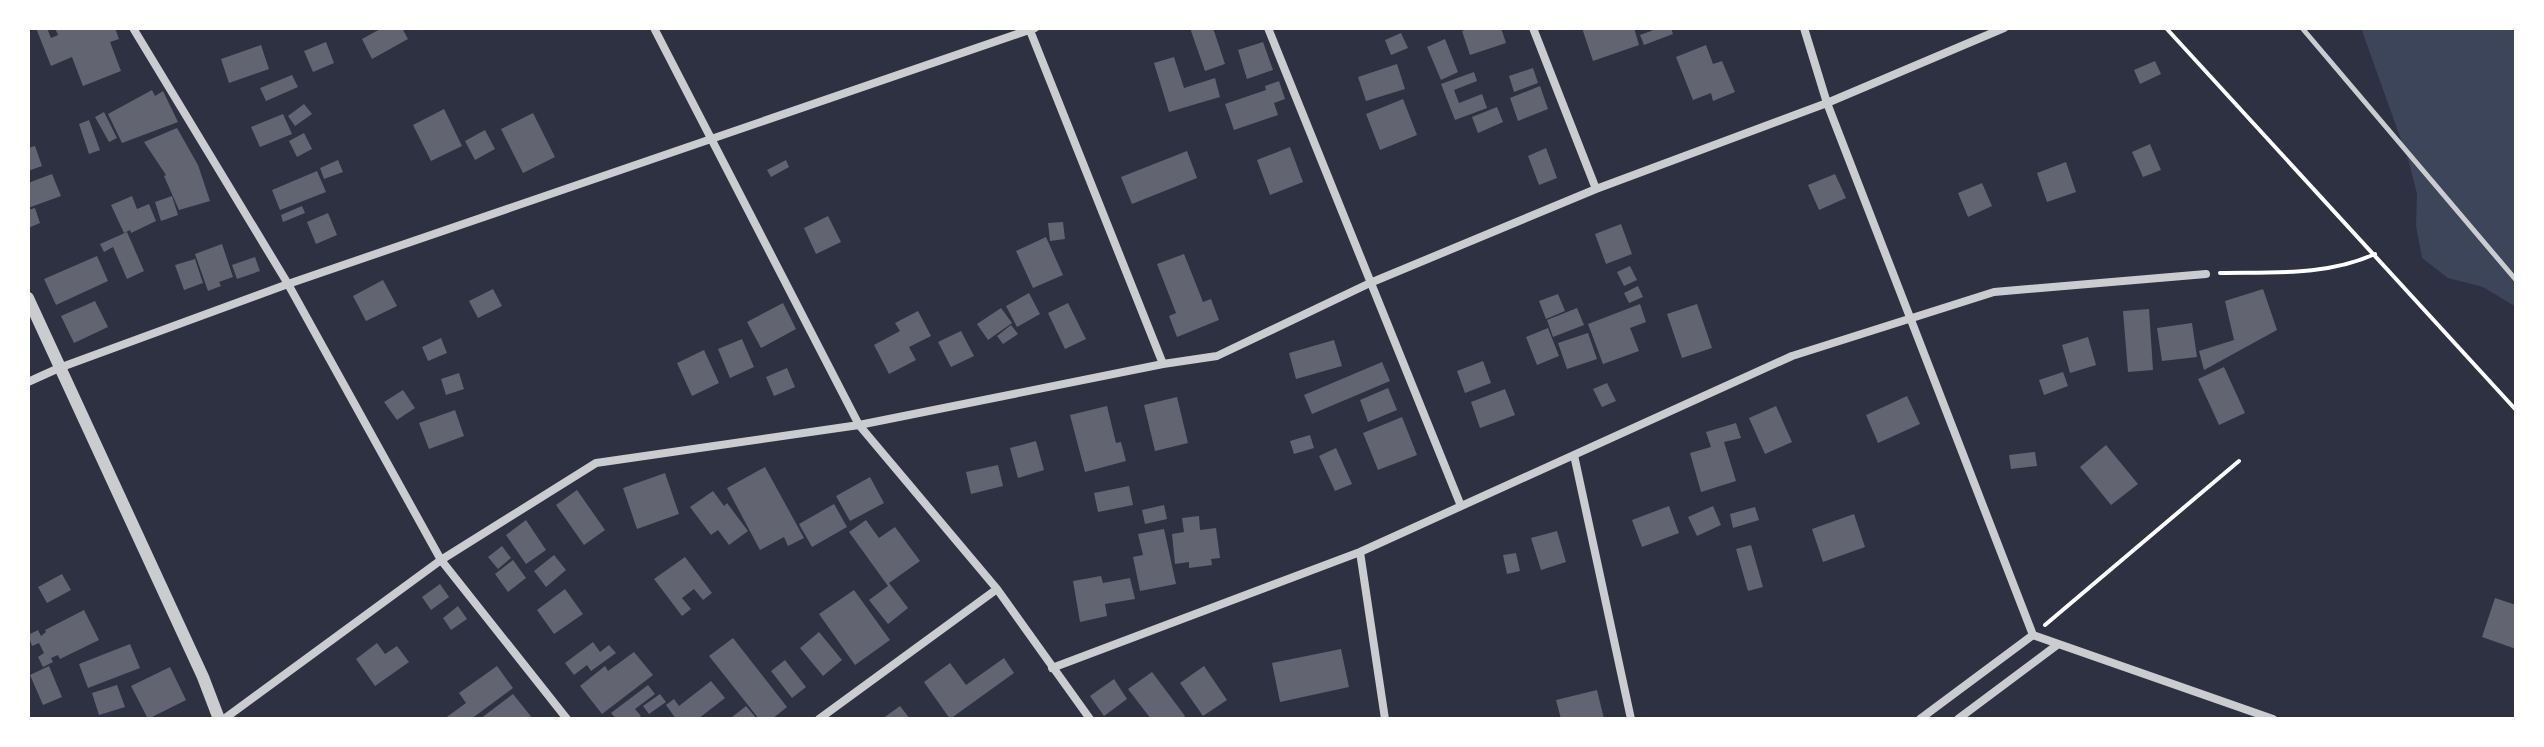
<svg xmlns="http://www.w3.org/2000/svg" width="2544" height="747" font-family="'Fira Sans',sans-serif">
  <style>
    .green { fill: #3c4559 }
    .building { fill: #626471 }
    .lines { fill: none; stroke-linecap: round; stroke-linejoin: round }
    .path { stroke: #fff; stroke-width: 4 }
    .service { stroke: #caccd0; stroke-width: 5 }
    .minor { stroke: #caccd0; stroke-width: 8 }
    .tertiary { stroke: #caccd0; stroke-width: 12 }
  </style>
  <rect width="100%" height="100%" fill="#2d3142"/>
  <path class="green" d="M2361,28H2516V307L2483,287L2448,278L2422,258L2416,226L2417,194L2409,162Z"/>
  <path class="building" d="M36,28H47L51,38L58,35L55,28H115L119,39L110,42L121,71L83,86L72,57L51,66Z
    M382,28H402L408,39L372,59L362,39Z
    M1190,28H1213L1225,64L1205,71Z
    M1471,28H1501L1506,43L1470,55L1462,31Z
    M1582,28H1634L1639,45L1593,61Z
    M1659,28H1671L1673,34L1644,45L1640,35Z
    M1401,33L1408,48L1391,55L1385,40Z
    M1445,39L1458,72L1441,80L1427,47Z
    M326,42L334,63L313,72L304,51Z
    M1263,42L1273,70L1247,79L1238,50Z
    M261,45L269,69L229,83L221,59Z
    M1706,45L1713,64L1722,61L1735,92L1713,101L1711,93L1693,100L1676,57Z
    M1174,57L1184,88L1215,78L1220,97L1169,112L1154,63Z
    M2155,61L2161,74L2140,84L2134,70Z
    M1397,64L1405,89L1366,101L1358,77Z
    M1533,68L1538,83L1514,92L1509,76Z
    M1474,72L1477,81L1454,90L1459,103L1482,94L1487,108L1455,120L1441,84Z
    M292,75L298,87L266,101L260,88Z
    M1279,81L1285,99L1274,103L1278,115L1234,130L1225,104L1266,90L1265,86Z
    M1540,86L1548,109L1518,121L1510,98Z
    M152,90L155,96L163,91L178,122L122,143L108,114Z
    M1403,99L1417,135L1380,150L1366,114Z
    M304,104L312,114L295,126L288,116Z
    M1497,107L1503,122L1478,133L1472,117Z
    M444,109L462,146L431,161L413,125Z
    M104,112L117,138L109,142L95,117Z
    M533,113L555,157L523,173L501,129Z
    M283,114L292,134L260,147L251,127Z
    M89,120L100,150L89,154L79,124Z
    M177,128L198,165L210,201L179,210L164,176L166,175L144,142Z
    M485,130L495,149L475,160L465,141Z
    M304,133L312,149L297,157L289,141Z
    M2150,144L2161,170L2143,177L2132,152Z
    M35,146L42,166L28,171V148Z
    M1290,147L1303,182L1270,195L1257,160Z
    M1546,148L1557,178L1539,185L1528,156Z
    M1187,151L1197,178L1132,204L1121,177Z
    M338,160L343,172L324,179L320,168Z
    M786,160L789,167L771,177L767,170Z
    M2066,162L2076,192L2047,202L2037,173Z
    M317,171L326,192L280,210L272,190Z
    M52,174L61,196L28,208V183Z
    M1835,174L1846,198L1819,210L1808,185Z
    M1982,183L1992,206L1968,217L1958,193Z
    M132,196L137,209L149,204L156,221L131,233L130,230L124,233L111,205Z
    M172,196L178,215L161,221L155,202Z
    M302,206L305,213L283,222L281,215Z
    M35,208L40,223L28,228V210Z
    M328,213L337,235L316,244L307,222Z
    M828,216L841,242L816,254L804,228Z
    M1063,222L1065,239L1050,241L1048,223Z
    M1621,224L1632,254L1606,264L1595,234Z
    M127,232L144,271L127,279L113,247L104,252L100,244Z
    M1046,237L1063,275L1033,288L1016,251Z
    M222,244L233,277L219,282L221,286L208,291L195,254Z
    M1184,254L1203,302L1211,299L1219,320L1177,337L1169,316L1176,313L1157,264Z
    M97,256L108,281L56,305L44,279Z
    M255,257L260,271L237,279L232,265Z
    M195,259L203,283L184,290L175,265Z
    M1630,266L1637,280L1624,286L1617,272Z
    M383,280L397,306L366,321L353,296Z
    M1638,286L1643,297L1629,303L1624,293Z
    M493,289L502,306L478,318L469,301Z
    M2263,289L2277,330L2204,370L2199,351L2234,340L2225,301Z
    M1029,293L1040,314L1017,327L1006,306Z
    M1558,294L1565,311L1546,319L1539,301Z
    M95,301L108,327L74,343L61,316Z
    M783,303L796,329L761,348L747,322Z
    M1068,303L1086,339L1065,349L1048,313Z
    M1640,304L1646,322L1630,328L1639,351L1603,364L1588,324Z
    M1697,304L1712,348L1682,358L1667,314Z
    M1001,308L1012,323L988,340L977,324Z
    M1577,308L1584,325L1553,337L1547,320Z
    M2149,309L2153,370L2128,372L2123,311Z
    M918,311L931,336L909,347L916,360L889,374L874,345L900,331L895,323Z
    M2192,323L2197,357L2162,361L2157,328Z
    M1011,325L1018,334L1003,344L997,336Z
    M1548,328L1559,356L1537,365L1526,337Z
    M961,331L974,356L951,367L938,342Z
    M1588,333L1597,359L1567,369L1558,343Z
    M2088,337L2096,365L2070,373L2062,345Z
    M441,338L447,353L428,361L422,347Z
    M742,339L754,367L730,378L718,349Z
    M1334,340L1342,366L1296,379L1289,353Z
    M704,350L719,383L692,396L677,363Z
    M1483,361L1491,383L1465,393L1457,371Z
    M1382,362L1390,381L1312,414L1304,395Z
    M2224,367L2245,413L2219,425L2198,379Z
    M787,368L795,387L774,396L766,377Z
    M2063,372L2068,386L2044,395L2039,380Z
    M459,373L464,389L446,395L441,379Z
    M1607,383L1616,401L1602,407L1593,389Z
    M1388,388L1397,410L1368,422L1360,400Z
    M1505,389L1515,415L1480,428L1471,402Z
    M403,390L415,408L397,420L384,402Z
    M1907,396L1920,424L1878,443L1866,415Z
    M1177,397L1188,443L1155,451L1144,405Z
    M1107,406L1116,443L1121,442L1126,461L1085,472L1070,415Z
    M1776,406L1792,442L1765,454L1749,418Z
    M455,410L464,436L429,449L419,423Z
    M1402,417L1417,455L1378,470L1363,433Z
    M1736,423L1741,438L1724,442L1736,481L1701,492L1690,453L1711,447L1706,432Z
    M1310,435L1314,448L1294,454L1290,441Z
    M1036,441L1044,470L1018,478L1010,448Z
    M2106,445L2138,484L2111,505L2080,467Z
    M1336,448L1352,484L1335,491L1319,456Z
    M2035,452L2037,466L2011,469L2009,455Z
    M998,465L1003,486L971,494L966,472Z
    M765,467L804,538L788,546L784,537L760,550L727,488Z
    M665,473L679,514L637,529L623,488Z
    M870,477L884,503L850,521L836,496Z
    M1129,486L1133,505L1098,512L1094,493Z
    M577,490L605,530L584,545L556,505Z
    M713,491L724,506L727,503L748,531L729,545L718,530L711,535L690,507Z
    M834,504L847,527L812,547L799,524Z
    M1164,505L1167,519L1145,524L1142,510Z
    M1669,506L1679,533L1642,547L1632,520Z
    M1713,506L1721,525L1697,536L1688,517Z
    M1755,507L1759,520L1733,528L1730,514Z
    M1854,514L1865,547L1823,562L1812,529Z
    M1199,516L1200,530L1216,528L1220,558L1211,559L1212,565L1189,568V562L1175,564L1172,534L1184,532L1182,518Z
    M526,520L546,550L526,564L506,535Z
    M866,520L879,538L895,527L920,561L889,583L908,608L888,624L869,600L888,586L849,532Z
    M1164,529L1176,584L1140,591L1133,557L1143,555L1138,534Z
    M1557,531L1566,562L1541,570L1531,538Z
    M1751,545L1763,587L1748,591L1736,549Z
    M502,546L511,558L498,569L488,557Z
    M1516,553L1520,571L1507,574L1503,555Z
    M554,555L566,570L546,587L534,571Z
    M685,557L712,593L703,600L694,589L682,598L691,609L682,616L654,579Z
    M513,560L526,578L508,592L495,574Z
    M62,574L71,590L47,603L38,587Z
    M1101,576L1103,583L1130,578L1135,599L1105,604L1107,616L1080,622L1073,581Z
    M440,584L449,597L431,610L422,597Z
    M565,589L583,614L554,634L537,610Z
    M854,590L890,640L855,665L819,614Z
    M2495,598L2516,605V649L2482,637Z
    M458,606L467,619L451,630L443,618Z
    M84,610L99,640L60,659L58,655L51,658L53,662L43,667L38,657L44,653L39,643L32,646L28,635L38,630L41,636L46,632L45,630Z
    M819,632L842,660L823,676L800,648Z
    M733,638L787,707L772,719H759L709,656Z
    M593,642L600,652L609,645L616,653L591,671L587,665L574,675L565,663Z
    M377,643L385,654L397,646L409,662L375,686L356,659Z
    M130,644L140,668L88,688L79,664Z
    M1341,649L1349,687L1280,702L1272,663Z
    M634,652L653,675L602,714L580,686L605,666L608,671Z
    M1004,658L1014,673L950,719L924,682L950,663L966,685Z
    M785,660L806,687L792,698L771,671Z
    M49,666L62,697L43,705L30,675Z
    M497,666L513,688L471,719H444L466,703L459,693Z
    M1204,666L1227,700L1203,716L1180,683Z
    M170,667L186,700L148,719L131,686Z
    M1152,672L1185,716L1182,719H1151L1128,689Z
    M1114,679L1127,699L1104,716L1090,696Z
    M711,681L725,698L698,719H676L666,705L674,699L679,706Z
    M117,685L125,707L99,715L92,693Z
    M648,685L655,694L635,709L641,716L637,719H616L611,713Z
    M1597,690L1604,719H1561L1556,700Z
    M513,694L533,719H480Z
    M660,694L666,702L649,714L643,706Z
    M746,706L757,719H734L732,717Z
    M900,706L910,719H882Z"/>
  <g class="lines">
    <path class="path" d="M2166,28L2516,410
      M2220,273C2272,272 2327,276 2375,254
      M2045,625L2239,461"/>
    <path class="service" d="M2302,28L2516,280"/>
    <path class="minor" d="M133,28L288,284L441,560L567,719
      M654,28L859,425L997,589L1090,719
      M1029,28L1163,364
      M1268,28L1461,506
      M1533,28L1596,189
      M1804,28L1827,103L2033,635
      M28,382L59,368L288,284L1035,28
      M1574,455L1631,719
      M1360,552L1385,719
      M2033,635L2273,719
      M1052,668L1360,552L1792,356L1994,292L2206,274
      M224,719L441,560L596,463L859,425L1163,364L1217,356L1370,283L1596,189L1827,103L2004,28
      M819,719L997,589
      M1920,719L2033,635
      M1958,719L2057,645"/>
    <path class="tertiary" d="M28,298L203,677L219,719"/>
  </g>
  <rect width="2544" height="747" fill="none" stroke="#ffffff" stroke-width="60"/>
</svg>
